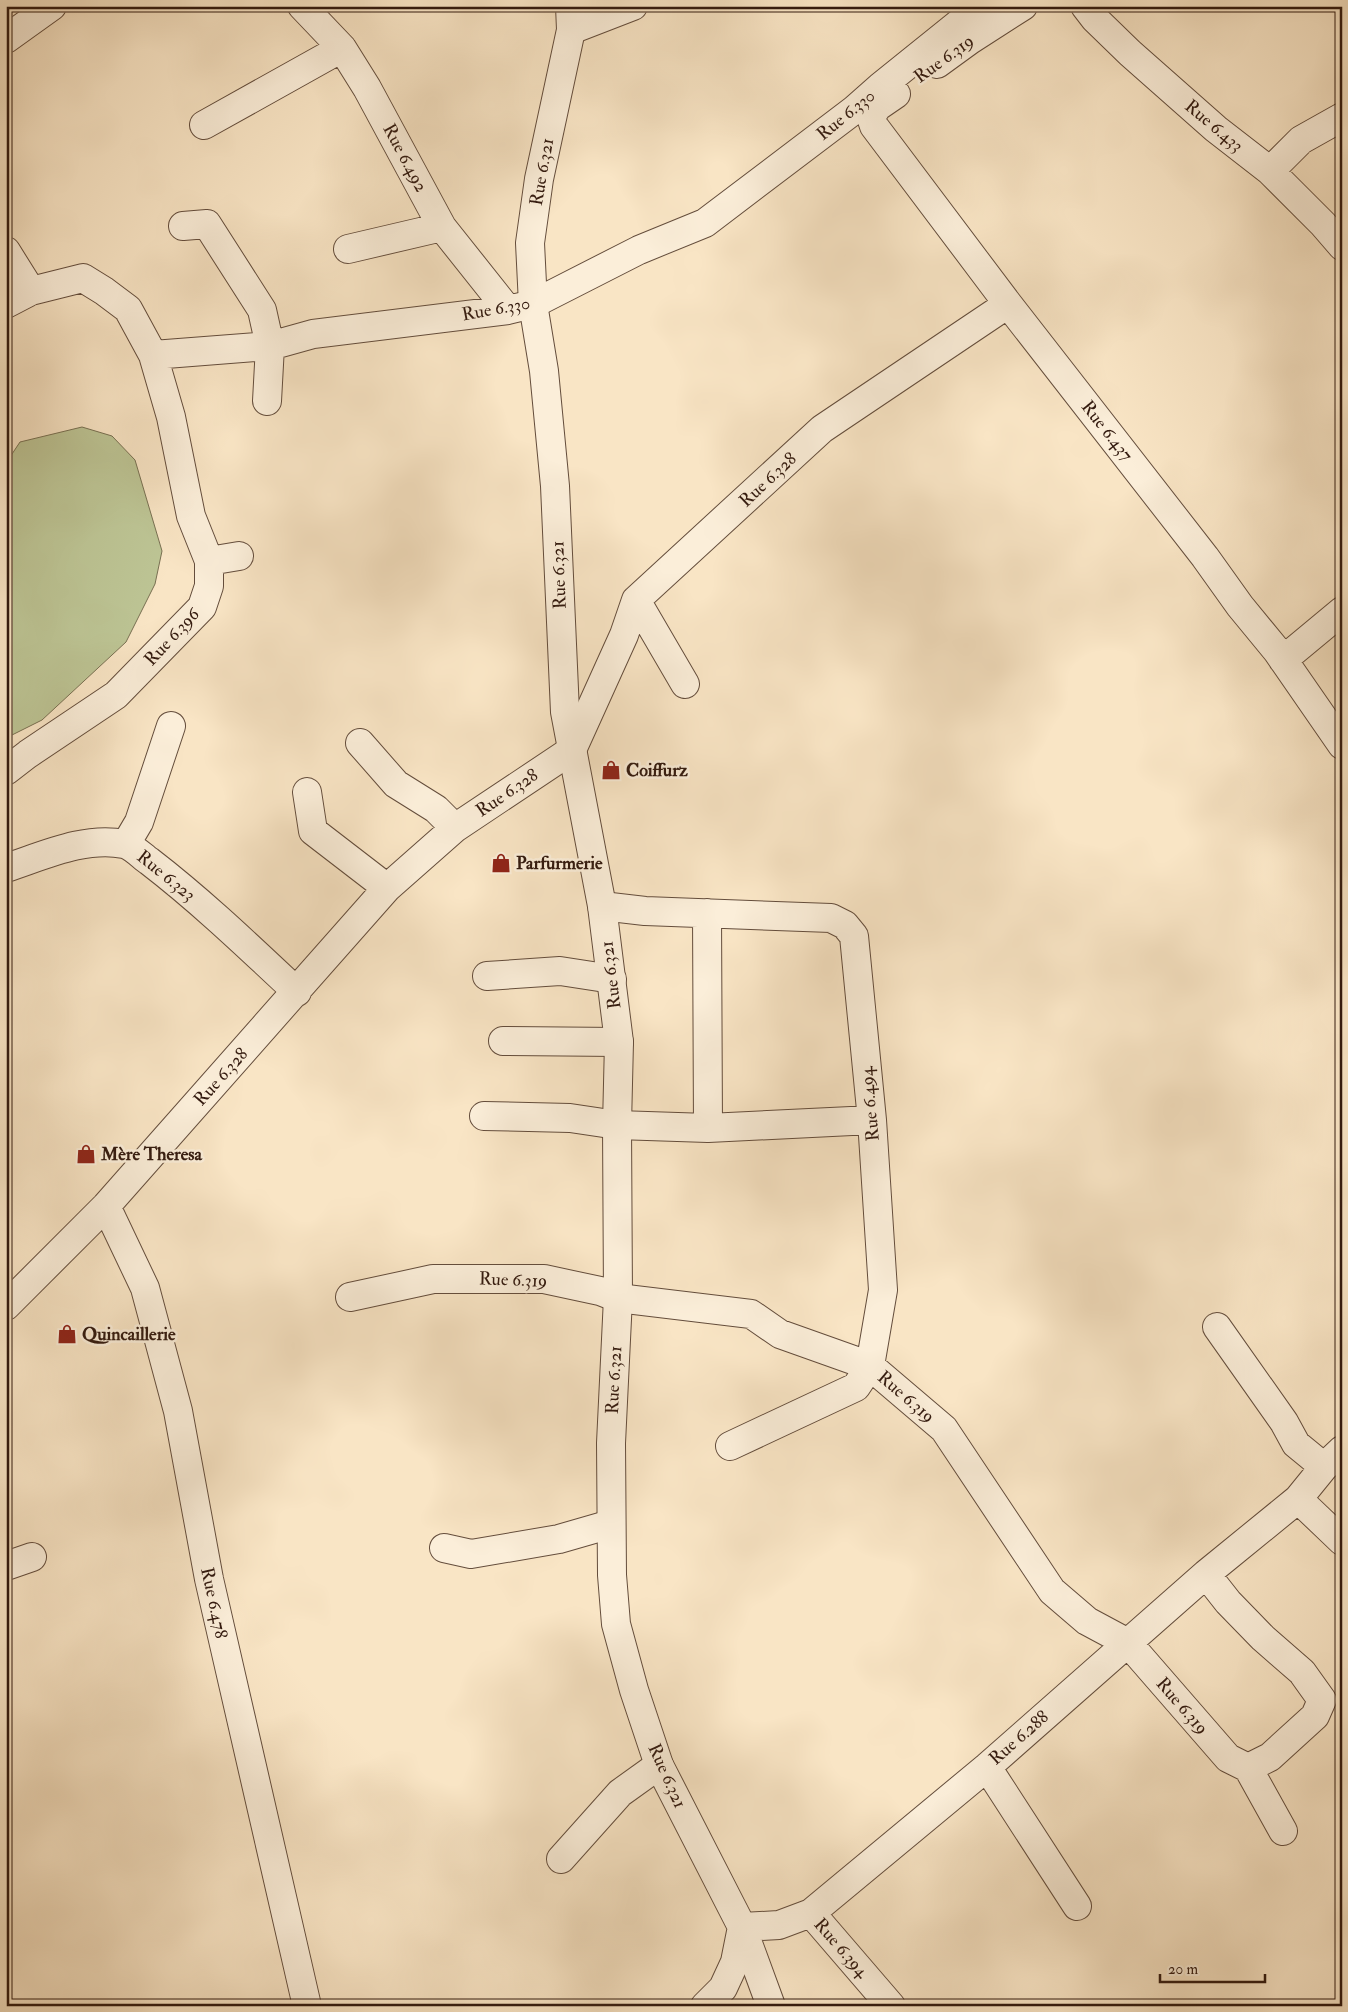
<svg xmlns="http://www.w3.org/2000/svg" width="1348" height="2012" font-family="'IM FELL Double Pica',serif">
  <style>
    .green { fill: #bdc595; stroke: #787052 }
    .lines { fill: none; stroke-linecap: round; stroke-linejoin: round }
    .minor-casing { stroke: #644d3c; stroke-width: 30 }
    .tertiary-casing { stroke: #644d3c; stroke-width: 30 }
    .minor { stroke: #fbeed9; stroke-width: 28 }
    .tertiary { stroke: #fbeed9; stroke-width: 28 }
    .labels { text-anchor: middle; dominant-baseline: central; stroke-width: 5; stroke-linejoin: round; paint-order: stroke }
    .street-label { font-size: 18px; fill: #331a0f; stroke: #fbeed9 }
    .poi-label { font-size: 18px; font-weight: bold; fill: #331a0f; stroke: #fbeed9; text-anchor: start }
  </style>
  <rect width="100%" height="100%" fill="#f9e5c5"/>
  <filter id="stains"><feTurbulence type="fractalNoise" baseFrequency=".004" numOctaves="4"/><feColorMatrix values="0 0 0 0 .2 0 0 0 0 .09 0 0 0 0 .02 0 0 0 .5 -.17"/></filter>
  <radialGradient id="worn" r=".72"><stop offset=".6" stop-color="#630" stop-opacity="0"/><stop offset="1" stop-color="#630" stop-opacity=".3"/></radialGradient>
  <path class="green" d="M82,427L112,436L135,460L162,551L155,584L126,642L42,720L6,738V463L20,442Z"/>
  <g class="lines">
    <defs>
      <path id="minor" d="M302,6L342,48L367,88L442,227L508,310
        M1085,6L1095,19L1130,53L1216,129L1270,171L1323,224L1342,246
        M571,30L633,6
        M6,39L52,6
        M937,64L970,40L1023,6
        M896,94L877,107L871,117L874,126L1008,304L1205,557L1240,606L1277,651L1342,745
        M204,125L342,48
        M1270,171L1301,140L1342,117
        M183,226L207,224L262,310L270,346L267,401
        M348,249L442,227
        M6,251L31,291L83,278L104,291L128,309L153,355L270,346L313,334L508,310L533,304L639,250L705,223L854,110L880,87L962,21L989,6
        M6,304L31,291
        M209,561L239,556
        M636,600L685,684
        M1283,660L1342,611
        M360,743L396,784L436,809L455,828
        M6,771L28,754L116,695L202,607L209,586V561L191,516L171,417L153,355
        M307,792L313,831L387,888
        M126,844L139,822L171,726
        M6,868C43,856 85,836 124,844C132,846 142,856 149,861C201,901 249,947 297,992
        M602,906L645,911L831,918L845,925L854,936L872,1120L883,1290L870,1366L856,1387L730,1446
        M707,913L708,1128
        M487,976L560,971L612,979
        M503,1041L619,1042
        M484,1116L570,1118L617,1125L708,1128L872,1120
        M106,1206L145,1288L178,1411L209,1579L307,2006
        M350,1297L433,1279H544L600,1291L618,1298L751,1314L780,1334L870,1366L944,1429L1052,1591L1087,1621L1128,1643L1228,1758L1248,1768L1283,1831
        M6,1306L106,1206L387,888L455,828L572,750L624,635L636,600L822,429L1008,304
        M1217,1327L1284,1422L1296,1444L1324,1467
        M1298,1499L1342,1541
        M444,1548L471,1554L559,1539L611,1524
        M6,1566L32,1557
        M1206,1574L1228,1602L1263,1638L1302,1672L1322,1700L1315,1716L1270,1757L1248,1768
        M987,1767L1077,1906
        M561,1859L620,1793L659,1765
        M811,1913L891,2006
        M771,2006L742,1927L779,1925L811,1913L987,1767L1206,1574L1298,1499L1324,1467L1342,1450"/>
      <path id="tertiary" d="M570,6L571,30L539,179L530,243L533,304L544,371L555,486L565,712L602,906L619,1042L617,1125L618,1298L611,1443L612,1575L616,1624L634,1690L659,1765L742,1927L735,1962L723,1988L705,2006"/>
    </defs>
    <use href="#minor" class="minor-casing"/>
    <use href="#tertiary" class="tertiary-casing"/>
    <use href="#minor" class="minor"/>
    <use href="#tertiary" class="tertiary"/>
  </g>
  <defs>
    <symbol id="shop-bare" viewBox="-9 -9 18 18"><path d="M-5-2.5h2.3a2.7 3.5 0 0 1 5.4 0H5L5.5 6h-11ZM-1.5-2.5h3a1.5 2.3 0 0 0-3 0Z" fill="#8f2418" stroke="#fbeed9" stroke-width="2.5" paint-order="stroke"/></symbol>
  </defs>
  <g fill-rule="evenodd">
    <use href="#shop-bare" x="597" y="756" width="28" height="28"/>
    <use href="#shop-bare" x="487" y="849" width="28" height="28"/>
    <use href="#shop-bare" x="72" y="1140" width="28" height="28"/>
    <use href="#shop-bare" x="53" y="1320" width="28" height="28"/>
  </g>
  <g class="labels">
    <g class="street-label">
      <text transform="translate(944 59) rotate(-36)">Rue 6.319</text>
      <text transform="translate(846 115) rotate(-39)">Rue 6.330</text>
      <text transform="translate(1214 126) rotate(40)">Rue 6.433</text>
      <text transform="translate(405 158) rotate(62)">Rue 6.492</text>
      <text transform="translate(542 172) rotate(-80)">Rue 6.321</text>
      <text transform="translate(496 309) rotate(-10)">Rue 6.330</text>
      <text transform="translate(1107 431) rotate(52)">Rue 6.437</text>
      <text transform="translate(768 480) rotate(-43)">Rue 6.328</text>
      <text transform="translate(559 575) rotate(-92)">Rue 6.321</text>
      <text transform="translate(172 637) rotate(-47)">Rue 6.396</text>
      <text transform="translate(507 793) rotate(-34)">Rue 6.328</text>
      <text transform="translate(166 876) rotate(39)">Rue 6.323</text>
      <text transform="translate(611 975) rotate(-97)">Rue 6.321</text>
      <text transform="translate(221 1077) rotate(-48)">Rue 6.328</text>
      <text transform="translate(870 1104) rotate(-95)">Rue 6.494</text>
      <text transform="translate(513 1280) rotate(2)">Rue 6.319</text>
      <text transform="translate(614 1380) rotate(-87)">Rue 6.321</text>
      <text transform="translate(906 1397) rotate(41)">Rue 6.319</text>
      <text transform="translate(214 1603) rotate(78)">Rue 6.478</text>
      <text transform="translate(1182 1706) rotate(49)">Rue 6.319</text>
      <text transform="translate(1019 1738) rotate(-41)">Rue 6.288</text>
      <text transform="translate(667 1776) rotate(66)">Rue 6.321</text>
      <text transform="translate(841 1948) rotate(49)">Rue 6.394</text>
    </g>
    <g class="poi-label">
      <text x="626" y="770">Coiffurz</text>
      <text x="516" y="863">Parfurmerie</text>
      <text x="101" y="1154">Mère Theresa</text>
      <text x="82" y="1334">Quincaillerie</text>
    </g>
  </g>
  <rect width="1348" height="2012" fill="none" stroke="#f9e5c5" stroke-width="25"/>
  <rect x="8" y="8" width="1333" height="1997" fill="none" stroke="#331a0f" stroke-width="2.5"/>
  <rect x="12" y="12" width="1323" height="1987" fill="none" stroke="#331a0f"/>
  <path d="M1160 1974v8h105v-8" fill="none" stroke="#331a0f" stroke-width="2.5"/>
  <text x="1168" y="1974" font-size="15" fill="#331a0f" stroke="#fbeed9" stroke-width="4" paint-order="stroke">20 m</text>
  <rect width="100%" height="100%" filter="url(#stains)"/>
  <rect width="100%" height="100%" fill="url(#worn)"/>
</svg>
